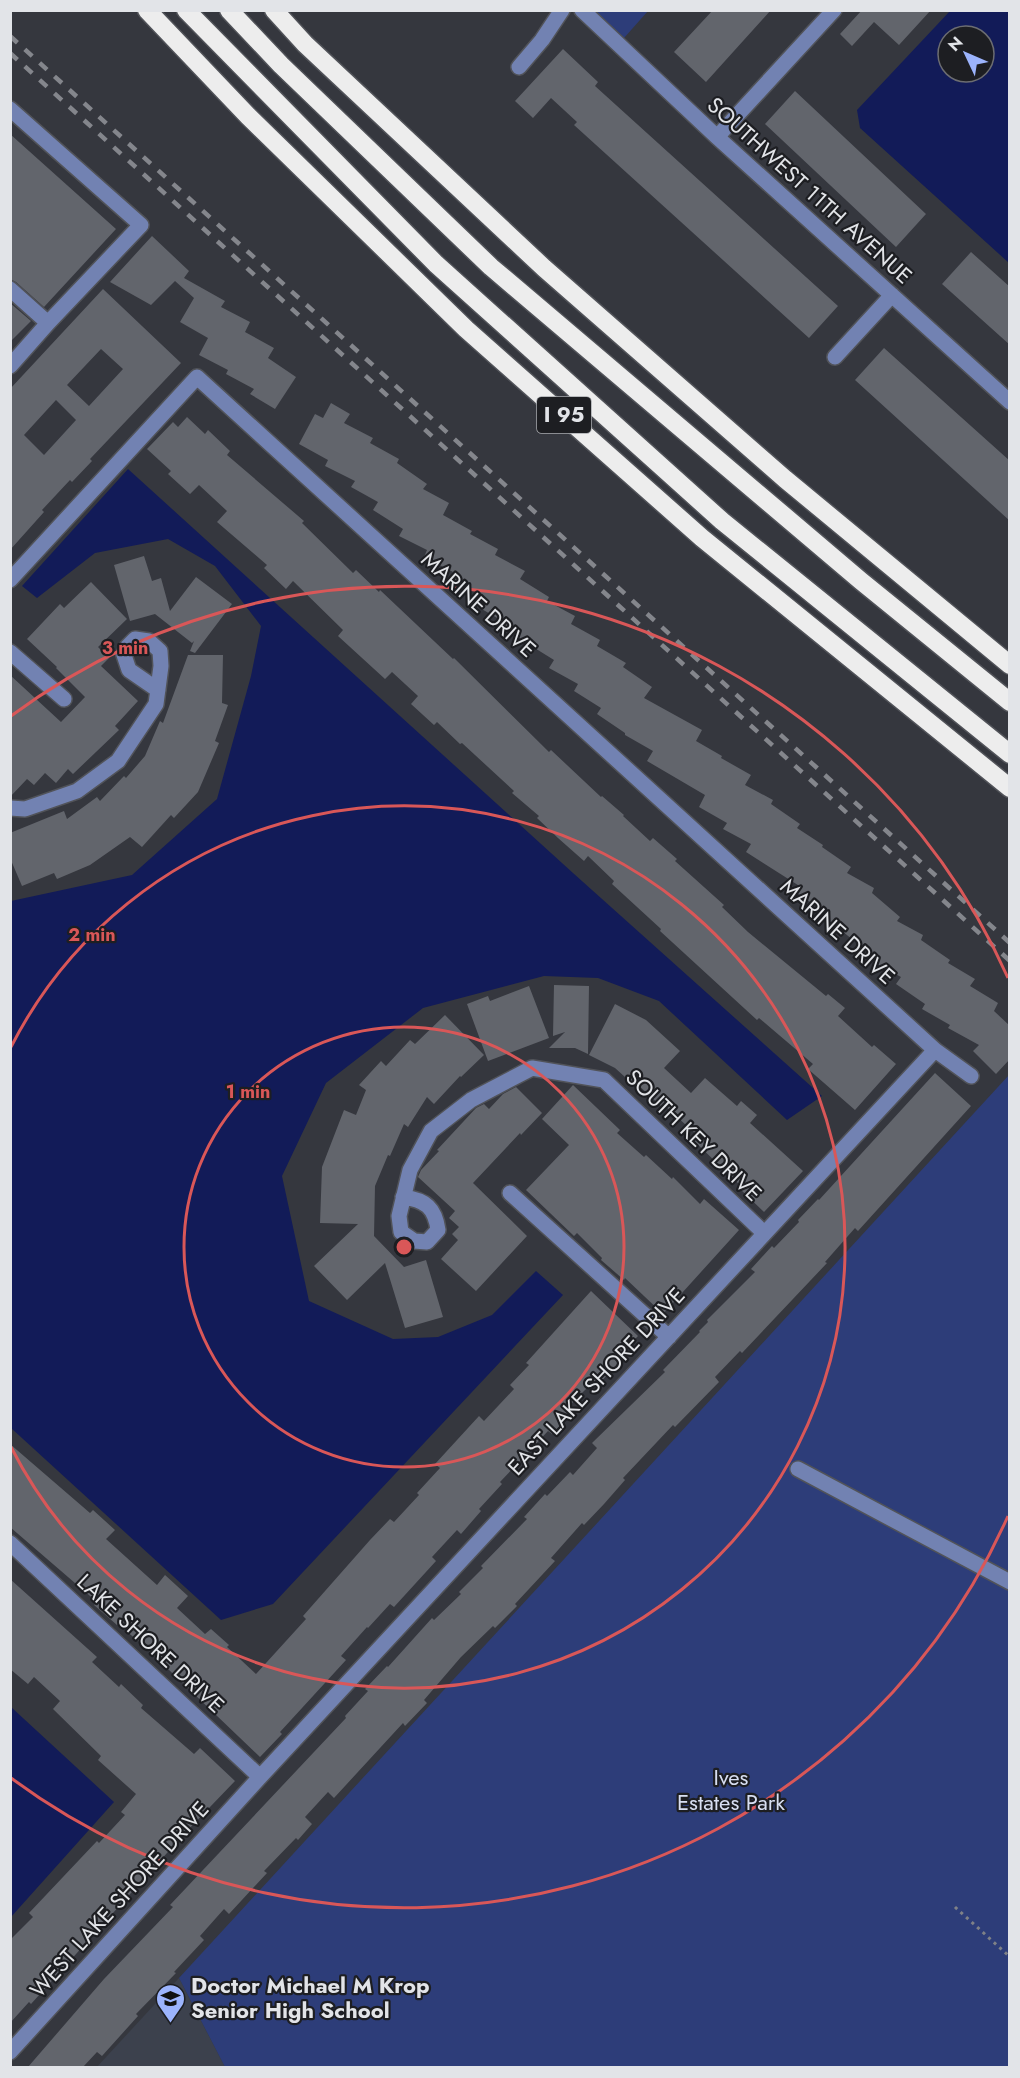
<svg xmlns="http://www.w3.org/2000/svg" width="1020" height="2078" font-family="Jost,sans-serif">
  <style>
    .built { fill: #3c414d }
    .green { fill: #2d3d79 }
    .water { fill: #121b58; fill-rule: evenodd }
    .building { fill: #62656c; fill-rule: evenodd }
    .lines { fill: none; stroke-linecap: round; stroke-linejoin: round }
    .minor-casing { stroke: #515359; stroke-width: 18 }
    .highway-casing { stroke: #515359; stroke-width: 21 }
    .path { stroke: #7f8187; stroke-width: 3; stroke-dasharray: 3 4.5; stroke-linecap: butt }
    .minor { stroke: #7282b2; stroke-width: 15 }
    .highway { stroke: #ededed; stroke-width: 18 }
    .rail { stroke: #84868c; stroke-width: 4.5; stroke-dasharray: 10 10; stroke-linecap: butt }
    .ring { fill: none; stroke: #d95758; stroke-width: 3 }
    .labels { text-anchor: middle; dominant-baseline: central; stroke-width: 4.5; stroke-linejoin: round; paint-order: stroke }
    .shield { fill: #1d1e22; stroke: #a7a9ad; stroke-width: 1.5 }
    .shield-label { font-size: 21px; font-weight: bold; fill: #e2e4e8 }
    .street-label { font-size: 22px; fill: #e2e4e8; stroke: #1d1e22 }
    .park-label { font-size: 22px; fill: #d8dff2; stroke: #1d1e22 }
    .poi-label { font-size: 22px; font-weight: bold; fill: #e2e4e8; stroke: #1d1e22; text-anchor: start }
    .centre { fill: #d95758; stroke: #1d1e22; stroke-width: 3 }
    .ring-label { font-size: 18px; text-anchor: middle; font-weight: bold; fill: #d95758; stroke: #1d1e22; stroke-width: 4.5; stroke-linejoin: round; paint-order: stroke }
  </style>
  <rect width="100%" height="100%" fill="#35373e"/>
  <path class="built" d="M179,1978L225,2067L96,2068Z"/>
  <path class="green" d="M595,11H648L624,38Z
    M1009,1075V2067H225L179,1978Z"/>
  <path class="water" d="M950,11H1009V263L860,128L857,110ZM948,36H984V72H948Z
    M128,469L573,873L822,1096L787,1120L659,1001L598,978L544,976L423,1008L326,1083L282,1176L309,1301L393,1339L438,1337L492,1315L536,1271L563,1295L273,1604L221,1620L11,1428V901L132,875L217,799L251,676L261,626L215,566L168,539L95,553L37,598L22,586Z
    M11,1707L114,1802L11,1917Z"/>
  <path class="building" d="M713,10H771L706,82L674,52Z
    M862,10H931L899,45L874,22L852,46L840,34Z
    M563,49L598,82L595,86L838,306L809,338L574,125L577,122L551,98L533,118L515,101Z
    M795,91L926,214L896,247L765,124Z
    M10,134L116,229L44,307L16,282L10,279Z
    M152,236L189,271L184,278L225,301L221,307L250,322L245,332L274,348L268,358L296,377L275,409L250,394L254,389L226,374L228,370L199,355L208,338L180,322L194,298L175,281L151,305L110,282Z
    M971,252L1010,287V345L942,284Z
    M103,289L181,363L90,459L92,461L72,482L70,480L42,510L44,512L10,550V389ZM101,349L123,369L89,406L67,385ZM56,400L76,420L44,455L24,435Z
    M10,303L31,321L10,342Z
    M884,348L1010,461V521L855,380Z
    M331,403L350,414L344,423L373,438L370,443L399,459L397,463L427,484L423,489L449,503L443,515L472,531L470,534L498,549L495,555L525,571L520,579L549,597L547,601L575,616L571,624L600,640L597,646L626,663L623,667L652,687L644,698L702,730L696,741L722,756L721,758L751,775L745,785L773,800L771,804L800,824L797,828L823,845L822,847L851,867L847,873L874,888L872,893L900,917L897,921L923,935L921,940L950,960L948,963L975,979L970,986L998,1003L994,1011L1010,1026V1059L996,1074L973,1051L979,1045L948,1028L950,1025L922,1009L925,1004L896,984L901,977L873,962L875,958L842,931L822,920L826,913L797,893L801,887L746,852L751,844L723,829L727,823L699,807L705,795L647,761L653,751L625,735V733L597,714L601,708L574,691L578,684L549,668L554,660L496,624L499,619L473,604L479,593L450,577L453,572L424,557L427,550L399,536L403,529L373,510L378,502L351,487L355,481L325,466L328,460L299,444L315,414L323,418Z
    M187,417L205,434L208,430L230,451L227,455L304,521L302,523L353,573L356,570L379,592L380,590L453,659L454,658L549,752L551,750L601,797L602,796L624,815L623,816L650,841L653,838L677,859L675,861L724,905L722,907L748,932L826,996L828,994L845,1008L838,1016L872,1047L874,1045L896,1064L855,1110L808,1069L813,1064L759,1018L757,1020L660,931L661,929L612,884L614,881L588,856L584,861L558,838L537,818L539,816L512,793L514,791L462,743L460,744L437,722L434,725L411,704L418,696L392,672L385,679L338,636L343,630L293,581L286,589L264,568L267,565L217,522L227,511L199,485L190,494L168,474L171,471L147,449L173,422L178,427Z
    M144,556L152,581L161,578L170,611L196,577L232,604L195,653L190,651L194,641L192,643L155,614L130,621L114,565Z
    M91,582L127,619L98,647L109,658L101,666L138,701L115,726L119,730L73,774L68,769L56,783L45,773L34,785L27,779L10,797V675L61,722L85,697L56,668L57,667L27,639L60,604L64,608Z
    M188,655H223L222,703L228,705L215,741L219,743L198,792L174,818L171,815L142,847L130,837L90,865L57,879L54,873L22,886L10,858V833L64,811L67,819L97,797L100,801L124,776L126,778L145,756L160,721L163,723Z
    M554,985L589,986L588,1054L575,1048H549L565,1032L553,1036Z
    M529,986L549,1038L488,1061L467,1004L488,996L490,1001Z
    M615,1004L646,1020L680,1051L664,1068L691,1093L705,1078L737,1106L741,1101L757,1115L750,1123L803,1171L764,1212L740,1189L742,1187L694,1141L698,1136L664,1105L662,1107L637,1084L635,1086L615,1068L589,1055Z
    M445,1015L484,1055L461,1077L460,1076L434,1104L427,1097L408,1127L404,1124L390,1156L388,1155L375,1186L374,1236L404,1267L426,1260L443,1317L405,1328L385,1263L347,1300L314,1266L358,1224L320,1223L322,1167L344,1110L356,1115L366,1090L359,1085L381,1061L386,1066L410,1040L415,1044Z
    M935,1073L971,1106L858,1231L855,1228L825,1262L827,1263L742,1353L740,1351L715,1377L719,1382L675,1427L673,1425L623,1478L625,1480L604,1504L584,1525L582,1523L551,1558L555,1561L515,1604L517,1606L495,1628L493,1626L461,1657L424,1700L427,1703L405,1726L403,1723L334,1798L328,1792L305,1817L312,1824L298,1840L296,1838L264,1871L267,1873L229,1914L224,1909L200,1936L204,1940L174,1972L176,1973L136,2014L138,2016L102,2056L97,2052L83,2067H28L104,1979L173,1907L170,1905L346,1718L345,1716L368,1691L365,1689L387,1666L388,1667L432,1618L434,1620L461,1594L459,1592L483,1568L481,1566L527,1519L524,1517L545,1494L547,1496L570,1472L573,1475L597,1448L592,1443L665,1372L663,1370L700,1332L699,1331L708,1322L707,1320L755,1272L751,1269L772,1246L774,1248L799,1222L798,1220L818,1199L819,1200Z
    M573,1085L620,1130L617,1133L644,1157L646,1155L672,1179L673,1177L700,1204L704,1199L739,1230L663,1314L625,1278L624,1280L601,1260L602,1258L577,1233L574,1236L526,1190L569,1145L542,1119Z
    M516,1087L542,1113L521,1135L520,1133L473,1183L527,1236L476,1291L441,1259L458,1240L452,1234L459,1227L449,1218L455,1211L418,1177L421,1170L439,1151L437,1150L476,1108L484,1104L489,1109L503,1094Z
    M591,1291L638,1336L615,1360L618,1363L598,1385L594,1381L568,1407L573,1412L552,1434L548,1431L500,1482L502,1484L479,1509L481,1511L461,1534L457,1530L432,1557L436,1561L394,1607L390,1604L368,1628L367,1627L341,1656L346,1660L280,1732L282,1734L260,1757L145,1647L118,1624L117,1625L94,1605L97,1602L10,1527V1444L90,1513L93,1510L115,1530L106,1539L157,1585L165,1575L188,1596L177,1608L205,1634L211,1629L229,1645L227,1647L256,1674L306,1619L303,1616L370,1540L390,1519L394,1522L419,1495L417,1493L440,1468L435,1464L479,1416L484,1421L514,1389L510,1385L529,1365L526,1363Z
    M10,1579L97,1657L92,1662L119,1687L121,1684L143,1705L141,1708L194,1754L200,1748L235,1781L185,1833L31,2004L29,2002L10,2023V1940L33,1917L29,1913L97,1841L99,1843L125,1815L121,1812L136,1794L98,1760L101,1756L53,1709L60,1701L34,1677L28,1684L10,1669Z"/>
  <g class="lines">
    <defs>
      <path id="minor" d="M582,10L717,137L1010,402
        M519,67L542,40L562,10
        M10,109L141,225L48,323L10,366
        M717,137L834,10
        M10,289L48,323
        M835,357L892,295
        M10,580L197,377L935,1050
        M10,652L64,699
        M10,808L25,809L77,791L118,761L156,704L161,666L160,651L149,641L135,639L127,647L124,655L129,670L158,690
        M510,1193L669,1337
        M403,1197C426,1200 435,1208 438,1230L427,1242L414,1241L401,1232L399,1216L410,1170L431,1131L471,1100L532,1068L604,1080L763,1232
        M798,1469L1010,1582
        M10,1543L260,1777
        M10,2052L260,1777L935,1050L971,1076"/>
      <path id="highway" d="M147,10L248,116L466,329L702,538L1010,788
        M186,10L436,264L722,521L1010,754
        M229,10L281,65L491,267L861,581L1010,702
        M274,10L305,44L544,268L785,479L1010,665"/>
    </defs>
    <use href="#minor" class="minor-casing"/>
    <use href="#highway" class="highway-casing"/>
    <path class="path" d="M955,1907L1010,1957"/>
    <use href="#minor" class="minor"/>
    <use href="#highway" class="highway"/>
    <path class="rail" d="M10,36L1010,943
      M10,53L1010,961"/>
  </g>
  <g class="ring">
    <circle cx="404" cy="1247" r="220"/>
    <path d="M11 1047A441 441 0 1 1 11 1447"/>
    <path d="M1008 1516A661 661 0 0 1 11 1778M11 716A661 661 0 0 1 1008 978"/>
  </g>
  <defs>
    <symbol id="school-pin" viewBox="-11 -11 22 30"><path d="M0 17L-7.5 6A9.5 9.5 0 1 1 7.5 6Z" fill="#9cb4fd" stroke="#1d1e22"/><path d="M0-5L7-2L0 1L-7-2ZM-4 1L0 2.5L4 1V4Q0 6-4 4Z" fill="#111"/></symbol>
  </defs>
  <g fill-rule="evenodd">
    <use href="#school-pin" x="154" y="1982" width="33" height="45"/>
  </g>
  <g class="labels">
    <rect class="shield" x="537" y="397" width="54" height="36" rx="4.5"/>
    <g class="shield-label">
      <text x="564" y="415">I 95</text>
    </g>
    <g class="street-label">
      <text transform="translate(810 190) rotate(42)">SOUTHWEST 11TH AVENUE</text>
      <text transform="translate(479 604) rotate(42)">MARINE DRIVE</text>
      <text transform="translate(838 931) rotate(42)">MARINE DRIVE</text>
      <text transform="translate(694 1135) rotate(44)">SOUTH KEY DRIVE</text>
      <text transform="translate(596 1381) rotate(-47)">EAST LAKE SHORE DRIVE</text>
      <text transform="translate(151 1643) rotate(43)">LAKE SHORE DRIVE</text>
      <text transform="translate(119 1899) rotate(-48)">WEST LAKE SHORE DRIVE</text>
    </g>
    <g class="park-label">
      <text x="731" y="1777">Ives<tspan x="731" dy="25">Estates Park</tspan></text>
    </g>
    <g class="poi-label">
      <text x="191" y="1985">Doctor Michael M Krop<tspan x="191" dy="25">Senior High School</tspan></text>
    </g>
  </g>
  <circle cx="404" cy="1247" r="9" class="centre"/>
  <g class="ring-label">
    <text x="125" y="654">3 min</text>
    <text x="92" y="941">2 min</text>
    <text x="248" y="1098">1 min</text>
  </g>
  <rect width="1020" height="2078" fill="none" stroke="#e2e4e8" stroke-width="24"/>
  <g transform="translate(966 54) rotate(314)"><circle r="28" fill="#1d1e22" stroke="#6c6d71" stroke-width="1.5"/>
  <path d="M0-4.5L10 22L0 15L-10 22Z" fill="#9cb4fd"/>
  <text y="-9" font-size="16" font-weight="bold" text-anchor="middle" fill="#e2e4e8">N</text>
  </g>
</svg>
